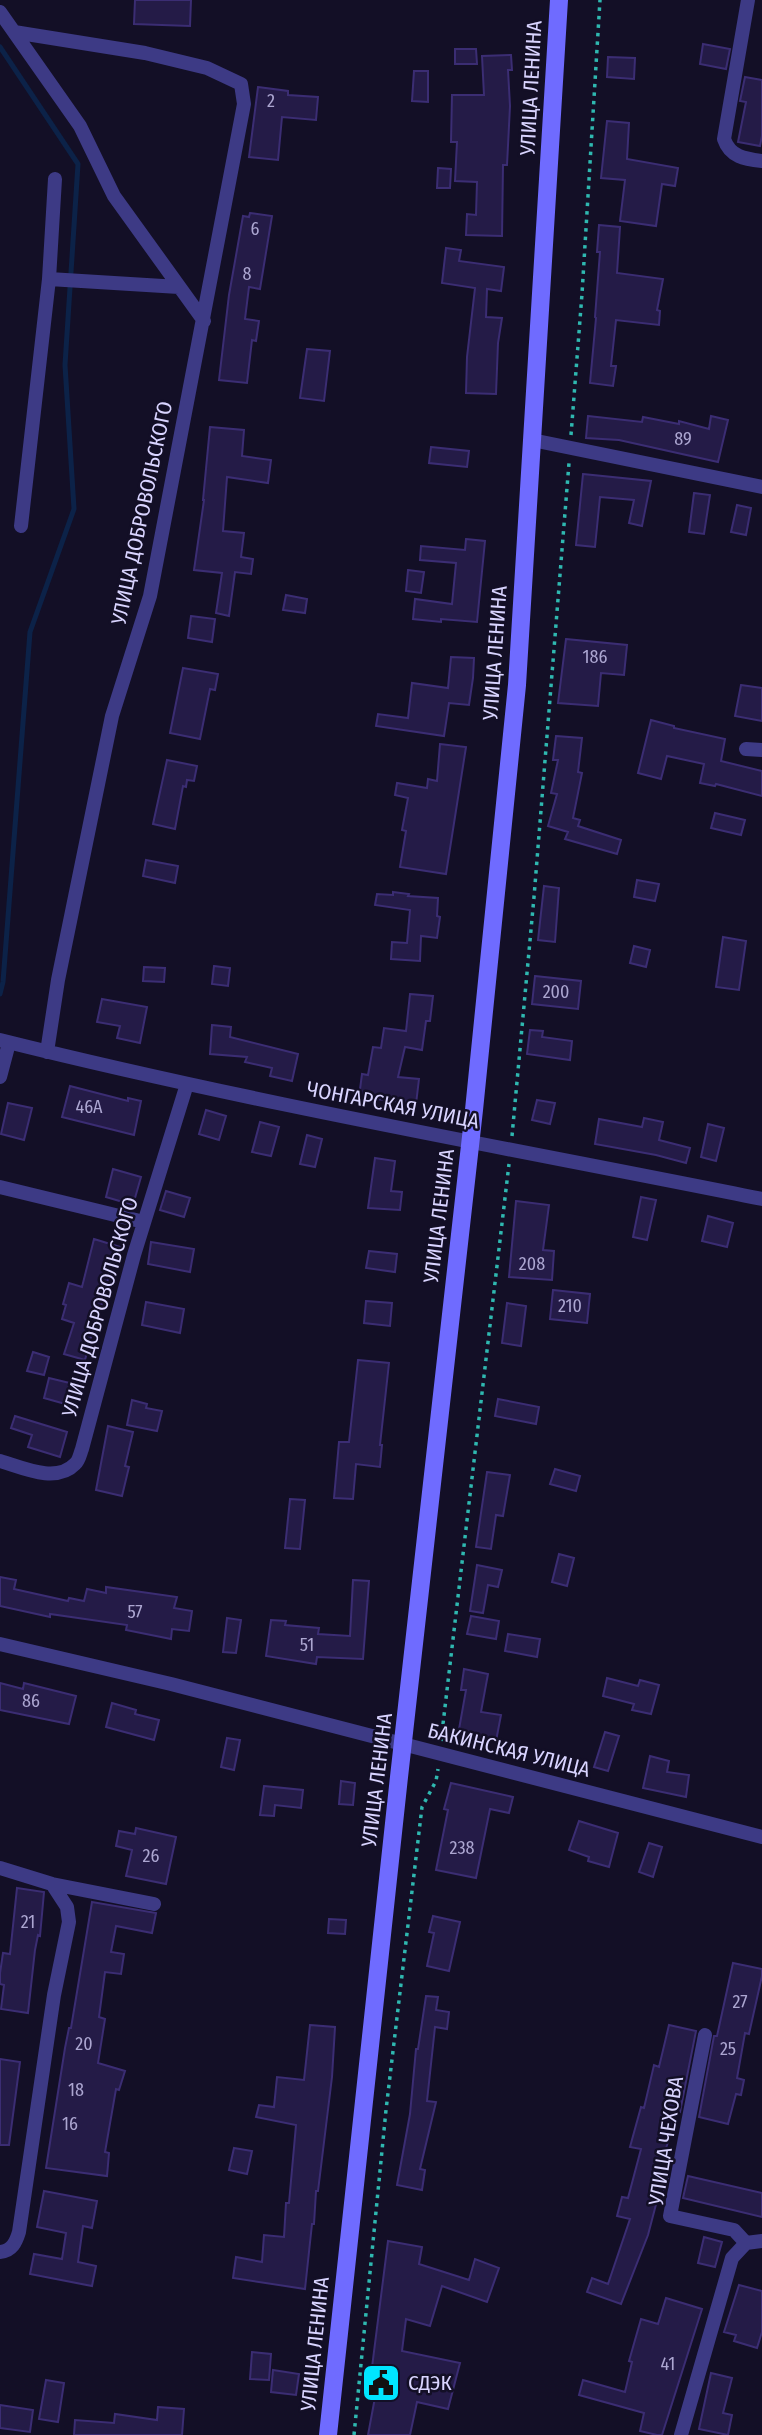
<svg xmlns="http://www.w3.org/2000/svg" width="762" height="2435" font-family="'Fira Sans Condensed',sans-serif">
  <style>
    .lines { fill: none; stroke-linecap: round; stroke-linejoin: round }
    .stream { stroke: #0c2248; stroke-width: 5 }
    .building { fill: #241b47; stroke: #3b2d73; stroke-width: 2 }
    .path { stroke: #2fb8b0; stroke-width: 3.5; stroke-dasharray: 3.5 5; stroke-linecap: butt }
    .street { stroke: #3d3a85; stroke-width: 14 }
    .secondary { stroke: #6f6bff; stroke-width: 18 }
    .labels { text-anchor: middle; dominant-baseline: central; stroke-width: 5; stroke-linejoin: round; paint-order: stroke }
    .number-label { font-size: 18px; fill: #aca6d1 }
    .street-label { font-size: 21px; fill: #d9d4ff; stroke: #130f26 }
    .poi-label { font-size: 21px; fill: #d9d4ff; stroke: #130f26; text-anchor: start }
  </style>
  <rect width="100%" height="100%" fill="#130f26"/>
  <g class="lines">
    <path class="stream" d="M0,47L78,164L65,365L74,509L30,632L3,982L0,994"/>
  </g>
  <path class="building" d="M135,0H191L190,26L134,24Z
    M703,44L730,49L726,69L700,64Z
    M455,49H476L477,64H455Z
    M511,55L512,70H508L510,106L507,165H503L502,236L466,235L467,214L476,215L477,182L455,181L457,142H451L452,95H484L482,56Z
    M608,57L635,58L634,79L607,77Z
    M414,71H428V102L412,101Z
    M745,77L762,80V136L760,146L738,142L746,102L740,101Z
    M258,87L288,91V95L318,97L316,120L282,117L278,160L249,157Z
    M607,121L629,123L627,159L678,168L675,186L662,184L656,226L620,221L625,180L601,178Z
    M438,168L451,169L450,188H437Z
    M250,213L272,216L260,289L249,287L245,319L259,321L256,341L252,340L247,383L219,380L229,295L243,216L249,217Z
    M599,225L620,227L617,273L663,279L657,310L660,311L659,325L616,320L611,366H616L613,386L590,383L596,318L595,317L600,252H597Z
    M446,248L461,250L459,261L504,267L501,291L487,289L486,317L502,318L498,343L496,394L466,393L467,357L475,288L442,283Z
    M307,349L330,351L324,401L300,398Z
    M588,416L642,422L643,417L679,424V421L709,429L711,416L728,420L718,462L619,440L586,438Z
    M210,427L244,430L242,456L271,460L268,483L227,477L223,531L244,533L241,557L253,559L251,574L235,572L229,616L216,613L222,573L194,570L204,500H203Z
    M431,447L469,451L467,467L429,463Z
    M583,474L651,481L642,526L629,523L634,500L600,497L595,547L576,545Z
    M694,493L710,495L704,534L689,532Z
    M737,505L751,508L746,535L731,532Z
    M466,539L485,541L477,622L441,619V622L413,619L415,599L452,604L456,563L420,560L421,546L465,550Z
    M408,570L424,572L421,593L406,591Z
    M286,595L307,599L305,613L283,610Z
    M191,616L215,619L212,642L188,638Z
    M566,639L627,645L624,675L601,673L598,706L558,703Z
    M451,657L474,658L473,678L469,705L449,703L444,736L376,726L378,714L408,718L412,683L448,688Z
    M183,668L218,674L215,690L210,689L200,739L170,733Z
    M741,685L762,688V721L735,716Z
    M651,720L674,726V728L725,739L721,761L762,771V796L716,784L715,786L700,783L704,764L667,756L661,779L638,773Z
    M556,736L582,738L578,772L582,773L573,818L580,820L578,826L621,840L617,854L565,839L568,832L548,826L557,794L551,793L558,760H553Z
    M440,744L466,747L446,874L400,867L406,831L402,830L408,798L395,795L397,783L427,788L428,779L437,781Z
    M167,760L197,766L194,781L187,780L186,787L183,786L175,829L153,824Z
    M715,813L745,820L741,835L711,828Z
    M146,860L178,866L175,883L143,876Z
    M637,880L659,884L655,901L634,897Z
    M544,886L559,888L555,942L538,940Z
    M393,892L409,894L408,896L438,898L437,916L440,917L437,938L421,936L420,961L391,959L392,942L407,943L410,910L375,905L377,894L393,895Z
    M723,937L746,941L739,990L716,987Z
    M634,946L650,950L646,967L630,963Z
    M214,966L230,968L228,986L212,984Z
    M144,967L165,968L164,982L143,981Z
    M535,976L581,981L578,1009L532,1004Z
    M410,994L433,996L430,1021H426L422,1050L405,1047L398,1077L419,1079L416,1104L359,1097L362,1074L368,1075L373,1047L381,1048L384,1028L406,1031Z
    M102,999L147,1007L140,1043L117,1038L120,1026L97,1022Z
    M212,1025L231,1027L230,1037L298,1054L292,1081L270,1076L272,1068L245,1062L247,1057L210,1054Z
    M530,1030L543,1031L542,1037L572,1041L570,1060L527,1054Z
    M70,1086L128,1101V1098L141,1101L134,1135L62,1117Z
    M537,1100L555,1103L550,1124L532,1120Z
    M8,1103L32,1108L24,1140L1,1134Z
    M206,1110L226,1116L219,1140L199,1134Z
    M644,1118L663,1122L659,1140L690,1148L686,1163L656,1155L595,1144L599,1119L642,1127Z
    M260,1122L279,1127L271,1156L252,1152Z
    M708,1124L724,1128L716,1161L701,1157Z
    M307,1135L322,1139L315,1167L300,1164Z
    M375,1158L395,1161L391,1191L402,1192L400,1210L368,1208Z
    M113,1169L141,1177L133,1205L106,1197Z
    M166,1191L190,1198L184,1217L160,1210Z
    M641,1197L656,1200L647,1240L633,1237Z
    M516,1201L549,1205L543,1250L554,1251L552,1280L509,1277Z
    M708,1216L733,1223L727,1247L702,1241Z
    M94,1239L120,1247L114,1264L112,1263L99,1315L97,1314L85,1360L64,1354L74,1323L62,1319L66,1305L63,1304L69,1283L82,1287Z
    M151,1242L194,1249L190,1272L148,1264Z
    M369,1251L397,1254L395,1272L366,1268Z
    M553,1290L590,1294L587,1323L550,1319Z
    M366,1301L392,1303L390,1326L364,1323Z
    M146,1302L184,1309L180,1333L142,1325Z
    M507,1303L526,1306L521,1346L502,1343Z
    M33,1352L49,1357L44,1375L27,1371Z
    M358,1360L389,1363L380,1445H382L380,1467L356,1464L353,1499L334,1498L339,1442H349Z
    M49,1378L82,1386L76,1407L44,1398Z
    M498,1399L539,1407L536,1424L495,1416Z
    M132,1400L147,1404L146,1408L162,1411L157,1431L127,1425Z
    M15,1416L67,1432L60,1457L28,1447L32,1435L11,1428Z
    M108,1426L133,1432L125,1466L129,1467L122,1496L96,1490Z
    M555,1469L580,1476L576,1491L550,1484Z
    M487,1472L510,1475L503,1516L496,1515L491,1549L476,1547Z
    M290,1499L305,1500L300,1549L285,1548Z
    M559,1554L574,1558L567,1586L552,1582Z
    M477,1565L502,1570L498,1587L488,1585L483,1613L470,1611Z
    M0,1577L16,1580L14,1589L68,1601L69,1598L84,1601L87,1589L106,1593V1587L177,1597L174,1608L192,1611L189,1631L172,1629L171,1639L126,1630L127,1625L50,1614V1617L0,1606Z
    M353,1580L369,1581L363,1659L317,1657L316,1664L266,1656L271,1620L286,1621L285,1625L319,1628L318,1634L350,1636Z
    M471,1616L499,1621L496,1639L467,1634Z
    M227,1618L241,1620L236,1653L223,1652Z
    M508,1634L540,1639L537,1657L505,1651Z
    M464,1669L488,1674L481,1712L501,1715L496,1741L458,1735L466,1690H461Z
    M607,1678L638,1686L640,1680L659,1685L651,1714L632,1710L634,1704L603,1696Z
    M0,1683L23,1689L24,1683L76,1696L69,1724L0,1710Z
    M112,1703L136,1710L135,1714L159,1720L154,1740L106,1727Z
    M605,1732L619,1736L608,1771L594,1767Z
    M227,1738L240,1740L234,1770L221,1767Z
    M650,1756L669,1761L667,1772L689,1775L686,1797L643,1788Z
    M341,1781L355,1783L353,1805L339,1804Z
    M451,1783L513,1797L509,1813L490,1809L476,1878L436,1870L448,1810L444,1809Z
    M264,1786L303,1790L301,1808L275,1805L274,1816L260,1815Z
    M579,1821L618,1833L609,1867L588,1861L589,1857L569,1850Z
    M136,1828L176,1837L166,1884L126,1876L132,1850L116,1846L119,1831L135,1834Z
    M649,1843L662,1847L653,1877L639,1872Z
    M17,1888L44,1892L40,1936L38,1935L35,1950L28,2013L1,2009L4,1985L0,1984V1973L3,1953L10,1954Z
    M92,1902L156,1913L152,1933L116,1926L111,1952L124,1954L121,1974L105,1972L99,2017L105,2019L98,2063L125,2071L119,2090L116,2089L105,2152L109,2153L107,2176L46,2168L65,2048L69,2028H71Z
    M433,1916L460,1922L449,1971L427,1966L434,1933L429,1932Z
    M329,1919L346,1920L345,1934L328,1933Z
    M733,1963L762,1969V1976L749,2034L745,2033L737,2078L744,2080L741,2095L736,2094L728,2124L699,2117L714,2036H717Z
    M426,1996L438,1997L436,2010L449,2012L447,2029L435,2027L427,2101L436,2102L420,2169L425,2170L422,2190L397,2185L410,2114L416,2049H418Z
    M310,2025L335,2027L332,2077L318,2191H316L314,2224H312L305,2289L233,2278L236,2257L262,2262L264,2235L284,2237L286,2203H289L296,2125L256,2117L259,2105L274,2107L277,2077L304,2080Z
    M669,2025L696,2031L680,2112L676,2111L661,2168L669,2172L668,2178L662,2194L659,2193L648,2235L621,2304L587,2292L592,2278L608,2284L630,2219L617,2216L622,2197L628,2198L641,2149L630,2147L641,2107L644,2108L654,2065L659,2067Z
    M0,2059L20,2062L9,2145H0Z
    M234,2148L252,2151L247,2174L229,2170Z
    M688,2176L762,2193V2217L683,2198Z
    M44,2191L97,2201L92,2228L83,2226L78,2262L96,2266L92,2286L30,2274L34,2254L62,2259L66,2233L37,2227Z
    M704,2237L722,2242L715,2267L698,2263Z
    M388,2241L422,2247L419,2264L469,2280L475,2259L499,2268L487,2302L442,2286L430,2326L406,2319L402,2351L460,2363L448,2409L417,2402L410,2435H368L376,2392L369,2391Z
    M739,2285L762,2291V2332L757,2348L734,2341L736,2335L724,2332Z
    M666,2298L702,2309L662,2435H657L640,2431L644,2413L579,2395L583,2380L625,2392L632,2362L629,2361L641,2319L658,2324Z
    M252,2352L271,2354L269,2380L250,2379Z
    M273,2370L299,2374L296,2395L271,2392Z
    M711,2373L732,2378L723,2413L732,2415L728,2435L699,2429Z
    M46,2380L64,2383L58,2422L39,2419Z
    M0,2405L33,2410L30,2432L0,2428Z
    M158,2407L184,2409L182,2435H74L75,2420L114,2423L115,2414L157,2420Z"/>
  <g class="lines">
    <path class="path" d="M571,435L582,294L600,0
      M512,1136L534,897L569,463
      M441,1741L509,1164
      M354,2435L386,2110L422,1807L436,1781L438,1769"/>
    <path class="street" d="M748,0L724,139C730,157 745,159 762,161
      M0,12L80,126L114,196L204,321
      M14,32L145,53L207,68L241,84L244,104L150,596L112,716L58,980L47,1052
      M49,279L179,287
      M532,440L762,487
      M21,526L49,279L55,179
      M746,749L762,750
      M0,1040C252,1103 508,1148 762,1199
      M0,1077L9,1043
      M0,1187L144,1222
      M0,1461C21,1467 56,1484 75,1464C79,1461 80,1454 82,1449L134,1255L187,1084
      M0,1644L171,1684L762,1837
      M0,1868L52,1884L154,1904
      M705,2035L670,2216L734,2230L746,2243
      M0,2252C12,2251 16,2242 19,2232L54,1995L69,1922L67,1907L52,1884
      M681,2435L732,2258L746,2243L762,2241"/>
    <path class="secondary" d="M328,2435L399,1777L474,1110L517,685L559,0"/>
  </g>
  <defs>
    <symbol id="civic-square" viewBox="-11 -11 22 22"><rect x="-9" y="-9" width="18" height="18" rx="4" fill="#00e5ff" stroke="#130f26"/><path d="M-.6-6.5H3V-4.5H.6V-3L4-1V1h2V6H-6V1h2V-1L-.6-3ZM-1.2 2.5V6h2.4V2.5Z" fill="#111"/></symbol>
  </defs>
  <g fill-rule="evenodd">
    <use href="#civic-square" x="359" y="2361" width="44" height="44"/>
  </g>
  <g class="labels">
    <g class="number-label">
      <text x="271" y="101">2</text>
      <text x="255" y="229">6</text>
      <text x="247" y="274">8</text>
      <text x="683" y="439">89</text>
      <text x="595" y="657">186</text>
      <text x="556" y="992">200</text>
      <text x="89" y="1107">46А</text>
      <text x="532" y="1264">208</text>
      <text x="570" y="1306">210</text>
      <text x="135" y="1612">57</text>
      <text x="307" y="1645">51</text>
      <text x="31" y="1701">86</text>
      <text x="462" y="1848">238</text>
      <text x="151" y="1856">26</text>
      <text x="28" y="1922">21</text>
      <text x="740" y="2002">27</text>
      <text x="84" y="2044">20</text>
      <text x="728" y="2049">25</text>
      <text x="76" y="2090">18</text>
      <text x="70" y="2124">16</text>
      <text x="668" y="2364">41</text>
    </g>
    <g class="street-label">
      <text transform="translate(531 88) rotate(-87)">УЛИЦА ЛЕНИНА</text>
      <text transform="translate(142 513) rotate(-78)">УЛИЦА ДОБРОВОЛЬСКОГО</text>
      <text transform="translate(495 653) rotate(-86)">УЛИЦА ЛЕНИНА</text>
      <text transform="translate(393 1105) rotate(11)">ЧОНГАРСКАЯ УЛИЦА</text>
      <text transform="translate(439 1216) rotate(-83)">УЛИЦА ЛЕНИНА</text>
      <text transform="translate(100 1307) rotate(-74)">УЛИЦА ДОБРОВОЛЬСКОГО</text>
      <text transform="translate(509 1750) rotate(14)">БАКИНСКАЯ УЛИЦА</text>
      <text transform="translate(377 1780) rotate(-83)">УЛИЦА ЛЕНИНА</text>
      <text transform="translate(666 2141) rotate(-81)">УЛИЦА ЧЕХОВА</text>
      <text transform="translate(315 2344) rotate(-84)">УЛИЦА ЛЕНИНА</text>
    </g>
    <g class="poi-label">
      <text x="408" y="2383">СДЭК</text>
    </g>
  </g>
</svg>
